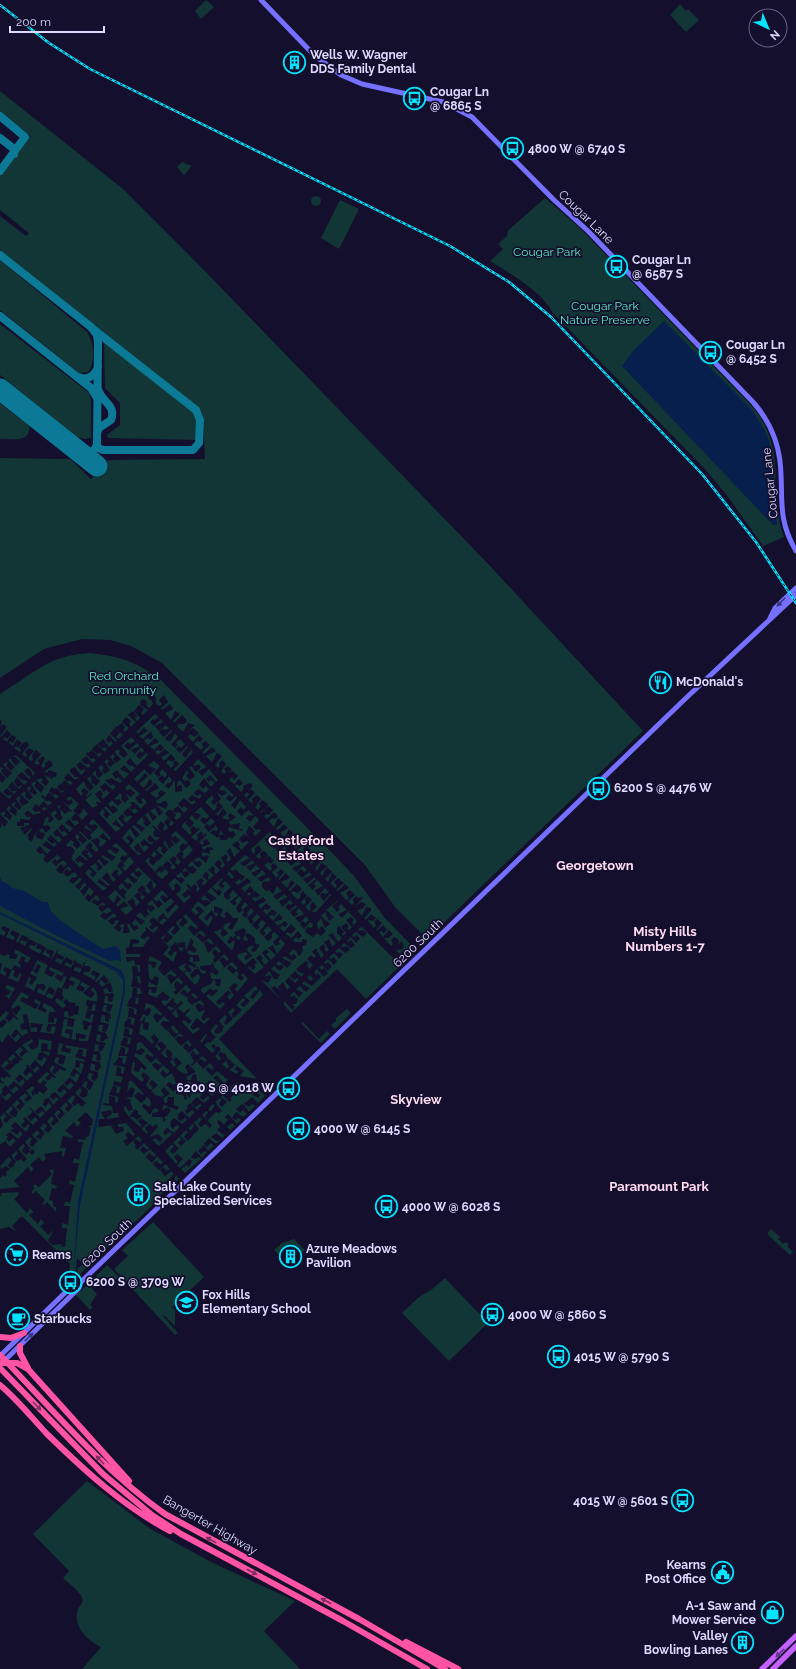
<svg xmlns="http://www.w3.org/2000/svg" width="796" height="1669" font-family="Raleway,sans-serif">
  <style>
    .green { fill: #113635 }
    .water { fill: #061f4d }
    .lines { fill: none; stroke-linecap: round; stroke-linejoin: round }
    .taxiway { stroke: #0c7a96; stroke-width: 8 }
    .runway { stroke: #0c7a96; stroke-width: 21 }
    .secondary { stroke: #7570ff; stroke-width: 5 }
    .primary { stroke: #c560ff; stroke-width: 5.5 }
    .motorway { stroke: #ff54a5; stroke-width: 6 }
    .rail-casing { stroke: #05e4ff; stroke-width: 2.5 }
    .rail { stroke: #140f2c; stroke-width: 1; stroke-dasharray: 3; stroke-linecap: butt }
    .oneway { fill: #3b3680 }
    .oneway2 { fill: #7e2e62 }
    .oneway3 { fill: #64338b }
    .labels { text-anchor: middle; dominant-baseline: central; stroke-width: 3.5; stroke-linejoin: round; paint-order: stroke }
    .poi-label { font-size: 12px; font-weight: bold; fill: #ded9ff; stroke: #140f2c; text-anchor: start }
    .street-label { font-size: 12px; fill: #ded9ff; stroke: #140f2c }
    .park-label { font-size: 12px; fill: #5aeac7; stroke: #140f2c }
    .neighbourhood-label { font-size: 13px; font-weight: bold; fill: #ffdbf2; stroke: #140f2c }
  </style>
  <rect width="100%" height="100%" fill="#140f2c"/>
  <path class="green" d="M206,0L214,7L201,19L195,11Z
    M680,4L686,11L688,9L699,20L686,32L670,15Z
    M0,91L123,189L201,267L492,568L643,731L427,939L395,907L365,865L162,663L131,646L110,640L82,639L44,649L0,678V458L70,459L91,479L109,460L205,459L203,416L198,407L0,250V216L26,236L29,233L0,210V175L30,136L0,112Z
    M182,162L192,166L184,175L177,167Z
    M311 201a5 5 0 1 1 10 0a5 5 0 1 1-10 0Z
    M545,198L580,228L750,404C791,451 765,487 784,537L763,546L726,494L704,468L552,312C543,292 509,273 490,261L503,249L498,244L507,236L508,231L513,226Z
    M340,200L359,209L339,249L321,238Z
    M0,260L87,332C94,342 96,362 88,372L79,373L0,310Z
    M0,324L89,393L91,400V438L84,439L77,437L0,375Z
    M104,340L194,413L197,420V440L108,438L107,435L120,425V403L105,388Z
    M0,403L29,426C32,443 11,439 0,439Z
    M90,653C122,657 135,661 161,680L339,860L354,876L385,918L415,949L406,960L401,956L409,952L406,948L400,954L396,951L400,949L401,950L404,947L402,941L398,945L399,942L398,939L394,937L391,940L393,944L391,946L384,938H389L393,934L389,930L383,937L379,933L381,931L384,933L387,930L383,925L377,931L376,930L382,923L377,919L374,922L376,926L374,928L368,921L369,920L373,921L376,918L371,914L366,920L364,918L371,911V908L366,907L362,916L357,910L362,909L366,904L361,902L354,907L363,898L362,897L358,898L356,896L353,899L354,903L352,905L348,901L355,895L350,890L346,893L349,898L346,900L340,893L349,888L345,884L338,891L336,890L344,883L338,878L334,882L337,886L335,888L330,883L337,877L332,873L328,882L325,879L332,872L327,867L322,876L320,873L327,866L321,863L317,871L315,868L321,861L317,856L312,865L309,862L316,855L312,851L307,860L304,857L311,850L306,846L303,849L305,851L302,855L297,850L306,843L303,841L300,840L297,843L298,846L296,849L293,846L299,837L294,834L290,838L292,841L290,843L287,839L293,833L289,829L285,837L280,833L288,828L284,824L278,830L276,828L283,822L278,818L274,827L269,821L272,818L275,819L278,816L274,812L267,819L264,816L267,814L269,815L273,810L268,806L261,813L260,812L266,808L268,804L262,800L259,804L261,806L258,810L255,807L261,799L257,795L252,799L253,804L248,800L255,793L251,789L247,792L249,794L247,798L244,795L253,786L250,783L243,786L244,788L241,792L235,786L236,784L240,786L243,783L239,779L234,784L229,780L232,777L234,780L238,776L233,771L230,772L232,769L227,766L224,769L226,772L224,774L221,771L226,764L222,760L219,763L220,766L218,768L215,765L222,756L217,753L212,762L206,756L216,751L212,747L204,754L202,752L210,745L206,741L202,743L203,748L201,750L194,744L197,741L200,742L203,739L199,735L193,742L188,737L190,734L195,737L199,733L193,728L185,734L195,725L188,723L183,732L177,726L179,724H184L187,721L183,716V714L174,723L173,721L180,714L175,711L171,720L165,713L173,709L170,704L162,710L161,708L168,702L164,695L159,700L162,704L160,706L156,704V697H155L154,694L148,695L149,700L151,699L153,704L149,708L146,705L147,702L144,699L141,700L140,705L148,710L143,715L141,713L144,709L139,705L134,711L140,718L137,721L135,718L137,716L133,711L128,715L136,722L131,727L129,724L131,721L126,717L122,722L129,728L125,732L123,730L125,727L122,723L117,727L114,726L123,735L118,739L116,737L120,732L115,728L110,734L117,740L115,742L109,735L106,740L109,743L111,741L113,744L109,747L103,739L98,744L102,748L106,747L107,749L105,752L97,744L92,749L97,754L100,753L102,754L99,757L92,750L89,753L87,752L86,754L91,759L94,758L96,760L93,763L86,756L81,760L85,764H89L91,765L88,768L80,762L76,765L81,771L84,769L85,771L81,775L75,767L70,769V772L75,777H79L75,780L68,773L64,778L68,782L69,780L73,783L70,785L64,780L62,784L61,783L57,787L60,791L65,790L62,793L56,788L54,789L52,787L49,791L53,795L55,794L59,796L56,799L49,792L45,798L43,795L41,796L46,801H50L52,803L48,806L44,801L39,806L42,809L44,807L47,808L44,811L36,804L32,809L35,812L39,811L41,813L33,815L28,810L24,814L27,817H31L29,820L20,819V822H17V826H24V823H29V825L20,828L25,835L31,828L32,829L27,836L29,837L28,839L31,842L37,831L36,837L42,840L45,834L42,832L41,833L39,830L42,828L46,833L51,828L48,825L43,826L45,819L48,816L49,819L48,821L50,823L54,819L50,814L55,810L57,813L54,816L59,821L63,818L61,815V811L57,807L60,805L61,806L59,808L65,814L69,811L71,812L72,811L63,802L69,806L73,802L71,799L69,801L66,799L70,796L79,804L73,811L79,815L82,812L83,808L88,814L82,820L76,813L71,818L73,821L77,820L79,823L75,826L69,819L65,823L73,828L70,832L62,824L58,828L62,832L64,831L68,834L64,837L57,829L53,833L56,837L58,836L62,839L59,843L51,835L47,839L52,844L55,842L57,844L54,847L46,841L42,845L51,850L47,854L40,846L36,850L40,854L43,853L46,856L43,859L47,863L57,855L61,858L57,861L55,859L52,862L56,866L63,860L67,864L64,867L61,864L56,870L61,874L68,866L72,870L69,871L67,869L63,873L68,877L74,872L78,876L75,878L72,877L69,881L73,884L80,877L82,880L75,886L79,890L84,882L87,885L80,891L84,896L89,887L94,892L90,896L88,894L85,898L89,902L96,895L100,899L98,901L94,899L92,902L98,906L103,902L106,905L104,906L101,905L98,908L102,912L108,907L112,911L106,914L104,912L100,916L105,920L114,913L117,917L111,918L108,921L112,925L115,923L114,921L118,920L119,921L114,928L119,932L122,928L119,926L122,924H124L123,933H130L127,924H129L134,931L139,928L137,925L134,926L132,923L135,919L141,925L145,921L136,916L140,912L145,918L149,914L147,911L148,909L151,912L155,908L152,905L149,906L147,904L152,900L158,908L163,904L159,900L156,901L153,899L162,890L168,896L167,898L163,895L160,897L165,903L171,898L174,902L165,910L168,913L176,904L179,907L168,919L163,913L157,919L159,922L164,918L167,920L162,925L153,917L149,921L152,924L149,927L152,930L157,926L158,928L153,933L146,927L145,928L146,930L140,937L144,939L148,936L150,937L143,947H133V944L139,943V940L131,939L129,947L126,948V954H140V957H126L127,962L134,960L135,965H140V972H138L137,966H132L133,977L140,976L141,984L138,983L137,977H133L131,987L140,988L142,994H137V988H133L132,997L139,998L138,1004H135L136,998L132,997L129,1000L127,1006L137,1009L136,1015L134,1014V1009L129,1008L128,1017L135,1018L134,1025L131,1024V1019L127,1018V1021H125L124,1027L133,1029L132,1035L129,1034V1029L125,1028L123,1036L131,1038L130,1044H127L128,1038L124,1037L120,1045L129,1048L127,1054H125V1048L121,1047L118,1056H127L125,1064L122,1063L123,1058L119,1057L115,1063H113V1065L125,1067L123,1074L121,1073V1068L117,1067L116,1074L114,1075L123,1077L121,1083L114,1081L113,1085L121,1087L119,1093H116L117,1087L113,1086L109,1095L119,1097L117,1103L115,1102V1097L109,1096V1104L103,1103V1105L112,1106L113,1113H118L119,1117L107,1119V1117L112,1114L111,1110L101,1112L105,1119H99L98,1127L115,1125L111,1126L116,1134L124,1131L123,1127H118V1124L126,1123L135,1134L133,1136L128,1132L125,1135L128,1138L123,1141L127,1146L138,1136L142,1140L141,1142L135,1139L133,1142L136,1145L135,1147L137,1150L144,1143L149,1148L147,1150L143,1146L140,1150L144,1154L150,1149L156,1155L154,1157L149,1153L146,1157L152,1163L157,1156L163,1162L161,1165L156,1161L153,1164L159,1170L166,1164L170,1170L167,1171L163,1167L160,1170L165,1176L171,1171L174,1174L165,1183L168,1186L174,1180L176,1175L179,1179L169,1189L167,1188L155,1200L153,1205L79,1275L77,1269L83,1264L77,1258L75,1278L68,1284L70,1264L22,1216L12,1226L17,1232L9,1227L0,1229V1197L2,1193L19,1192L18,1196L14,1199L27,1213L30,1208L34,1212L29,1215L38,1224L41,1219L44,1223L40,1226L48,1235L54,1230L48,1240L52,1245L61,1244V1246L65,1247L67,1228H62V1223L68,1225L70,1206H64L65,1201L70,1203L74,1185L69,1184L70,1180L75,1182L79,1163H73L74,1158L79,1160L83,1142H78V1139L85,1140L86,1137L89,1136L91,1127H88L92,1125L93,1120L86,1112L77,1120L81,1123L77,1127L74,1122L65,1131L73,1136L72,1138L63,1136L60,1148H66L64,1156L62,1157V1151L44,1154L46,1159L42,1162L39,1157L30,1165L34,1169L31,1172L28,1167L14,1181L20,1187L0,1189V1178L3,1175L5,1177L7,1174L6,1172L10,1169L6,1166L1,1169L0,1166L9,1157L12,1160L8,1165L10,1168L13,1167L16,1161L11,1156L16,1151L18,1153L14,1158L17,1161L21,1159L24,1162L27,1159L18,1149L23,1144L25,1146L22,1151L26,1155L29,1152L32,1155L35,1152L32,1149L30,1151L29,1150L30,1148L25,1142L30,1137L32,1139L29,1144L32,1147L38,1141L32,1135L37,1130L40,1133L36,1137L42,1140L41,1138L45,1133L40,1128L44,1123L47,1126L44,1130L48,1133L52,1128L47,1121L52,1116L54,1119L51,1123L53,1126L59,1121L54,1114L58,1110L61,1112L57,1116L60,1119L65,1114L60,1108L66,1102L68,1105L65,1109L68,1112L73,1106L67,1101L73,1095L75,1097L72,1103L74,1106L78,1103L82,1107L86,1103L75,1093L80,1088L82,1091L79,1095L83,1098L87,1096L88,1090L82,1086L85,1081L88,1082L86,1087L90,1090L94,1083L87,1078L89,1073L93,1074L91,1079L95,1081L98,1077V1072L90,1070L91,1063L95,1065V1070L98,1071L99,1068L101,1069L100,1062L92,1061L93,1054L97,1055L96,1060L100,1061L101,1056L99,1051H94L95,1044L99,1045L98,1050L102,1051L106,1043L96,1041L97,1034L101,1035L100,1041H104L105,1039H108L106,1033L98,1031L99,1025H103L102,1031L106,1032L109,1024L100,1022L102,1015H105V1021L109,1022V1019H111L110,1013L102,1011L104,1005H107L106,1011L110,1012L113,1005L104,1003L105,996H108V1001L112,1002L114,995L113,993L105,994L103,989L107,988L109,992L113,991L110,982L102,987L99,983L101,980L106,984L109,981L104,975L97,982L95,981L100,974L93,970L91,974L96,977L94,980L83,974L84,972H89L91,969L89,966H84L86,962H84L80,973L73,970L75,967L81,968L82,965L76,962L75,959L71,968L64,965L66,962L71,965L73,961L66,957L61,964L55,961L57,958L63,960L64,957L57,953L59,947L52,959H51L54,951L47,949L46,952L50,955L49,958L42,954L47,948L38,943L36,948L42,950L40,954L29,948L30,945L35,946L37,943L29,939L25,946L20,943L21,940L27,942L29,938L22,935L18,943L16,941L20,934L12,930L10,934L15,937L13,940L6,937L10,929L3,926L1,929L6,932L4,936L0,934V828L2,826L0,822L5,827L8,822L0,814L4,811L5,813L4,816L10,820L12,816L6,809L9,806L11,808L9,811L16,816L17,810L11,805L14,802L16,803L14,806L19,810L22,807L16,799L19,796L21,798L19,801L23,806L29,802L21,795L24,791L26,793L25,796L29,800L33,797L27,789L29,786L31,788L29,791L35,795L37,793L31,784L35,781L36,783L34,786L41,793L44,787L36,780L41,778L43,780L41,782L46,786L49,782L44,775L52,779L53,777H56L57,773L49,770L47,773L44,772L53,765L50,760L45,763V766L43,768L41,766L45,758L43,756L37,761L40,763L38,765L34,763L41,754L36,750L32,755L33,759L31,761L28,758L34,751L29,748L25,752L27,755L26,757L22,754L29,745L27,742H24L19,748L21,750L20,752L14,748L16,746L18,748L22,743L17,739L13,746L9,743L10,741L13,743L16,737L11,735L7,742L3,739L5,737L7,739L11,734L7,730L1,737L0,736L7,727L3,724L0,727L2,721L0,720V694C33,674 49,655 90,653Z
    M155,714L159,717L154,720L153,719L150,722L154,726L161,719L163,722L155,726L159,731L166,725L169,728L166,730L162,729L159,732L164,737L171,730L172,731L165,739L170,742L175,733L178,737L171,744L175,748L178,745L176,743L180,739L185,744L181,748L179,746L176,749L180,753L187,746L188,747L182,754L185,758L191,750L193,752L176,771L173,770L179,764L176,760L173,763L174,765L171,768L166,763L168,760L173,762L175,759L171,754L164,761L161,757L169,753L165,749L158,755L155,752L157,750L161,751L164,748L160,744L154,750L150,746L159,742L155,738L148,745L144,740L148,738L150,740L153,737L151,731L143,739L139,736L148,731L144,727L138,734L136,732Z
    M131,737L135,741L130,744L128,742L124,746L129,750L137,743L140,746L131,750L135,754L141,747L144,751L142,753L140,751L136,756L140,759L146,753L148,755L137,766L130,758L126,762L130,766L132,765L135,768L131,772L124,765L120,769L129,774L124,779L117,770L112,774L116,779L118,777L122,781L120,783L111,778L108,780L107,779L105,780L111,786L113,784L116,787L113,790L105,783L100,787L104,792L106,790L110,793L103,799L101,796L103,794L100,790L95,794L101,802L99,803L97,801L96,803L98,805L93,808L85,800L92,794L91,793L87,797L86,795L89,792L84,788L81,791L83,794L81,796L76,789L84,781L86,787L90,791L94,787L87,779L90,776L92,780L91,782L96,786L100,781L92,774L96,770V775L99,778L103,774L98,768L101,765L104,768L102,771L105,774L110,770L104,762L107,759L109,761L107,764L110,767L115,763L110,757L113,754L115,756L113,759L116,763L121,759L114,752L118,749L120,751L119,754L124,758L128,754L121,746Z
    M16,755L35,773L33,776L32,773L28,768L24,771L31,778L29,779L22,772L17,776L23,781L26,780L27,782L24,785L17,777L14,782L18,787L21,785L22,786L19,789L12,782L8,787L12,791H17L14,794L7,788L3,792L8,796L10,795L12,796L9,799L0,791V781L2,783L6,778L0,772V768L1,767L3,768L1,771L7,778L12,773L3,765L6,762L8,763L6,766L11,771L15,767L8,760L10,758L16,766L20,762L16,757H12Z
    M198,759L207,767L198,771L202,776L209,769L218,780L216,782L210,775L206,779L209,782L211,780L215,783L211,787L204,778L199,785L203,789L206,786L209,789L205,793L198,789L194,793L197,796L200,794L202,796L199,799L192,795L188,799L191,802L194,800L196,802L192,805L184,798L178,804L182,808L184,806L188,809L184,813L178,806L173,810L176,813L179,812L182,815L177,820L174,818L176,815L172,810H168L165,814L174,823L171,826L169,824L171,821L168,818L164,822L168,828L165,831L163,829L165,825L161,821L157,827L163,834L153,825L152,826L155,829L153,834L155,837H160L156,841L150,835L147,839L150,842H154L151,845L144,839L140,843L143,847L145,845L149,847L144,852L138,843L134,847L136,851L142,854L138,855L129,846L134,840L129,835L126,838L130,841L128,844L122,838L130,828L136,838L140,834L132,827L134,825L142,832L145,828L136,823L142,817L145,822L143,823L147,827L151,823L145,815L148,812L153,821L157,817L150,811L155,808L159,816L163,812L156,805L166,809L168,804L166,801H163L162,803H157L156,801L166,793L161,790L158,793L159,796L156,798L150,793L159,788L155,783L147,791L145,790L153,783L150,779L144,788L139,784L148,776L145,773L137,782L134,779L144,769L150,775L156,769L148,765L154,761L160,766L154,773L158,777L161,775L159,773L162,769L167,774L165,778L162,775L158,779L163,784L169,776L172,780L170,783H167L165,786L169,789L174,781H175V792L182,791V785L177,786L178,781L180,780L186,788L191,784L188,780L184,781L182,778L187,770L189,772L186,776L190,780L195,776L189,768L191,766L196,772L201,767L198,764L196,766L193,765Z
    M129,784L140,794L135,798L140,804L143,802L141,800L143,798L147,802L141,809L134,802H130L132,805L129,808L132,810L135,808L138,811L135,814L128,808L123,813L127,817L130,815L132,817L126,823L123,819L125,817L122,814L118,818L124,825L122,827L116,820L112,824L121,828L116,832L99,813L103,809L105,812L103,815L107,819L110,814L104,808L106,806L113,814L118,810L113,805L111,807L108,804L112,800L118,806L122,802L119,799L117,800L114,799L120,793L122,795L121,799L125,803L129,799L125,793L131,797L135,793L131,789L127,790L125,788Z
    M223,785L234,795L232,797L229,795L226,798L230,802L236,796L237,798L231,805L235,809L240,800L246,807L244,810L241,807L237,811L241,816L249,810L253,815L252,816L249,815L246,818L250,822L255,816L259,820L253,827L256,830L259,829L261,831L255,836L253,833L255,831L249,826L246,833L249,837L244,834L239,839L242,843L247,841L249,842L241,850L239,846L240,844L237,841L232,845L240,851L234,857L230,848L227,851L231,859L228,862L226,860L228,857L225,854L221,858L225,865L222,868L220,866L222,863L219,860L214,864L220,870L216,874L214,872L215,869L213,866L208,870L214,875L209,880L208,878L209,875L206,872L202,876L208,881L203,886L202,882L204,881L201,878L196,882L200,889L197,892L196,890L197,887L195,884L191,887L188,884L186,885L192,892L188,889L182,895L185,898L189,895L191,897L184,903L176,894L180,891L181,887L176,883L174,886L175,888L173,891L168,884L175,878L181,884L185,880L181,877L178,878L176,876L181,872L185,878L190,874L187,871L184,872L182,871L185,868L190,873L193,874L197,870L193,866L190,867L188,865L192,861L198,868L202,864L200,861L196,862L193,860L199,857L206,863L209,856L206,855L205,857L201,855L203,852L210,854V850H213V848L207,847L206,849L203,850L202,847L210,844L207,839L203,841L204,844L202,845L199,842L207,835L205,833L204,836L201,831L197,835L198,838L196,841L191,837L200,829L198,828L197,829L193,826L190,830L192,833L190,835L182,827V825L187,820L186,824L190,828L194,823L189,818L192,815L196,820L201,816L198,813H194L201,807L209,816L207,819L203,817L200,820L205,825L211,818L215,822L210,826L207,824L204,827L209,832L216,825L218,830L216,831L213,830L210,833L218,838L220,831L222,832L223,835H219L220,840H226L230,837L232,839L236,834L233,831L230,832L228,830L229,827L242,831V829H239L240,823L230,825L229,822L236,817L230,813L228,816L230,819L228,820L222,818L227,813L223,808L218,816L216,814L223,807L219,802L216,805L217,807L214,811L205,802L212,795L214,799L211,802L214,805L221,799L216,792L222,796L227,793L224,790L223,791L219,789Z
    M93,819L111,838L109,840L103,833L99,837L107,841L101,847L99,845L100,841L98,838L91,840L99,850L96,852L91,848L93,846L90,842L85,847L93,856L90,858L87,854L89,852L85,849L81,853L88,860L87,861L80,855L75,860L78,863L80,861L84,864L80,868L71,858L75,851L71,846L68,847L66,845L71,840L74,842L73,845L77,849L81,845L75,837L77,834L80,837L78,839L83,844L87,840L79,832L80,831L89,840L92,838L90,835L93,832L84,828L86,825L93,832L98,827L95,824L91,825L89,823Z
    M176,831L188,843L186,845L183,843L179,848L182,852L189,845L193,850L184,859L182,857L184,854L180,851L176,856L181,862L178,865L175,863L177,859L174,856L169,860L176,867L173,870L170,868L172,865L167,861L162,866L169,873L162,879L156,874L159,871L161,873L165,869L160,866L155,872L145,861L149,857L150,859L149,862L153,866L157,861L151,855L154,851L157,854L154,858L158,861L163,856L156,850L160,846L162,848L161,851L164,854L168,850L163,843L165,840L169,849L173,845L175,846L169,838L176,844L180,840L175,836L173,838L171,835Z
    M270,832L272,835L264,839L268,844L275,837L279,841L275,844L273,842L270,845L275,849L279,846L276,850L280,854L284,846L289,852L281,855L285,860L292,855L295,857L287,861L291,866L298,860L301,864L292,868L296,872L303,866L307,870L305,872L300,869L297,873L302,878L309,872L312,875L303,879L307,884L314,877L316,879L308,885L313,890L316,886L314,884L317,880L323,886L315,890L318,896L325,888L329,892L326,894L322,893L320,896L324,901L330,894L331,895L316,912H311L317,907L313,902L310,905L311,909L309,911L305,907L312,900L308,896L305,899L306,903L303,905L301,902L307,896L303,891L300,894L301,896L298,900L291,893L293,891L298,893L302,889L297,884L290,891L288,890L295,883L291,880L287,888L281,882L290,878L286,873L279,880L278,879L284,872L281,869L277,873L279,875L276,878L272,872L278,867L274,863L271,865L272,869L270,871L264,865L269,862L270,864L274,861L269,856L261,862L268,856L266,852L263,851L260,854L261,857L259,859L256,856L262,850L258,845L255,848V852L253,854L251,849Z
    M116,843L128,854L124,857L122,855L120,859L124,863L129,856L134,862L125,871L122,868L125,865L121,861L117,866L123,872L119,876L117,873L119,871L116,869L111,875L116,879L113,882L107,872L102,878L110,885L108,886L100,879L97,882L107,888L103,891L85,873L89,869L92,871L90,875L93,877L97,873L90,867L95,863L98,867L96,869L99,871L103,867L97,861L99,859L104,866L109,862L101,857L103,855L112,861L116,857L107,852L110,849L116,854L120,850L112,846Z
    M245,855L250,858L240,863L244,867L252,860L255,863L246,867L250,871L256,865L260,869L251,873L255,877L262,870L266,874L257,878L261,882L268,877L271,880L267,882L265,881L262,883V887L266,891L269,890L273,894L277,886L282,891L273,896L277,900L284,894L288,897L279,901L282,907L290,900L293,903L291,905L288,904L285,907L289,911L296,905L297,907L290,912L294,917L298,914L296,912L299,908L304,914L295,918L300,923L306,916L309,920L305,923L303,921L300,924L304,929L310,922L313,924L312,928L307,927L305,932L313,937L317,933L321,936L326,931L322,926L318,930L317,923L321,918L325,928L330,924L321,916L325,912L329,921L334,917L326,910L337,901H338L332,906L337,912L340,909L338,907L341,904L347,910L338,914L342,918L348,911L357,921L354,925L352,922L354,920L351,917L346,920L352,927L349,930L347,928L349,926L346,923L341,927L346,933L343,936L342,934L344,932L339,926L337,928V933L342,938L338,942L333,933L328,935L336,943L332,947L329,939L324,942L329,950L326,952L324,948L326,947L323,944L319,948L324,955L321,958L316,948L312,952L316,956L314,958L311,955L307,959L313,965L309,969L307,965L309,963L306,961L296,969L299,972L304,974L301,977L295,971L290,976L294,980L297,978L299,979L295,983L289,977L285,981L290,987L287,990L283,982L278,987L282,991L274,986L271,988L279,997H278L261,980L268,983L272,977L269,975L264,977L269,971L274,979H277L280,975L271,969L274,966L280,971L284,967L281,964L280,966L276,964L279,961L287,968L292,963L282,958L285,956L292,961L297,957L294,954L291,956L289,953L294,949L297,952V954L300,956L303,950L302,946L306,945L307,940L302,939V942H295L293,940L296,937L298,939L302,936L298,931L292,938L285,934L288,932L291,934L296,929L291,924L284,932L280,928L282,925L285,927L288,924L285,921L278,926L274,922L283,919L279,914L273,921L269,916L270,915L274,916L277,913L272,909L267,915L263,911L265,909L268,910L271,907L266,903L261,909L258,905L266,901L263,897L255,902L252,899L254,897L257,898L260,895L255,891L249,896L247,894L249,892L251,894L254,891L250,886L245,892L241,888L251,882L247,878L238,885L235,882L240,879L241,881L245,877L239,873L232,879L227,874L229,871L234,877L239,873L236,869L233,871L230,869Z
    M138,867L157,885L153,889L152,881L151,880L146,886L151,891L148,894L145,891L146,889L142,885L137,890L145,897L142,900L140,897L142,895L138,892L134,896L140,902L136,906L133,898L127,902L133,909L126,915L120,909L128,906L124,901L118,907L116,905L121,899L117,895L114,903L108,897L115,890L124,899L126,898L124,895L127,892L123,888L121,890L118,887L122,883L128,890L132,886L130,883L128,884L124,881L128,877L134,884L138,880L130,875L133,872L138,878L142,874L140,871L136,872L135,870Z
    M222,878L223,879L218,885L222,889L225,886L222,884L225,881L231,887L224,893V897L228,900L231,897L229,895L233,890L238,895L230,902L234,906L237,903L235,901L239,896L242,899L236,908L239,913L243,910L241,907L245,902L248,905L243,910L244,912L242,915L246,918L248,915L247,913L251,908L254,911L247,918L251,924L254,922L252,919L257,914L260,917L252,925L257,930L260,927L258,925L262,920L266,923L259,932L263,936L266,933L263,931L268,926L272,930L264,937L268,941L272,938V934L274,932L279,936L273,942L276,946L280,944L278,942L281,939L285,944L277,954L273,945L268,948L276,955L271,960L266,954L269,952L266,949L262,953L269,961L265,965L261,960L263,958L260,955L256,958L264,967L255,974L248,968L249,966L253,970L256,967L254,965L257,962L253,958L245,965L237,957L238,954L246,952L248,954L244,957L246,960L252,956L247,950L248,947L254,945L251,951L255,952L260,945L255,943V938L248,933L245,935L248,940L246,941L243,940L246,931L244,928L234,932L236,937L239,935L241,939L238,940L235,936L233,938L231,936L227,942L230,944L234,940L235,942L233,949L231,950L214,932L221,929L222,930L220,933L223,937L228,933L223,928L225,924L231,922L228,928L232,930L239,918H233L227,911L224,914L226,916L224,918L220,916L223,909L214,906V912L218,913V916H215L212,910L204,918L207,921L211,915L213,918L208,927L198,917L204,911L199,906L195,908L199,913L196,915L191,910L198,901L205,907L211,903L207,900H202L201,898L204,895L211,902L217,898L207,892L211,888L219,896L222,892L219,889L217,891L212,887Z
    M186,914L198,927L196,929L191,925L188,928L194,936L201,930L206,935L204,937L199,933L196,936L203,943L209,938L214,943L212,945L207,941L204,943L208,953L216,946L221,951L219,953L215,949L212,952L215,957L213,960L215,963L224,954L229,959L227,961L223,957L219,960L224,967L221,970L232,962L238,968L236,970L230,965L227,968L233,974L236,971L239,974L237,977L241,981L244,978L241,975L243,973L248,979L237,992L235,989L238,985L234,983L229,988L234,995L230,1000L227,997L231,993L228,990L216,1002L219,1005L223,1002L225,1004L220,1009L206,996L208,994L212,996L218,991L216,989L213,991L210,988L204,994L201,991L202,988L211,984L213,980H215L216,986H220L221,979H212L210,975L211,972L216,975L219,972L214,967L213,962L211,965L200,966L201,970L206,971V973L202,974L197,966L196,967L198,969H195L190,975L192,979L198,974L200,976L198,982L195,985L184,973L187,971L186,970L183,972L178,967L187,963L184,967L189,973L192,970L188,966L190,965L195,968L196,965L189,961L190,957H193V962L200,961L198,955H190L187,952L189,950L194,953L197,950L192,945L194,942L191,938L186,951L185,942L178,943V947L184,948L183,950L180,951L176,942L170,947L171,949L168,953L171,956L175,951L177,953L173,962L163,954L169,947L161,938L166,934L163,940L167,943L173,937L167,932L173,926L175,927L171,932L174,935L180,929L176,923L181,918L182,919L179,924L182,927L188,922L183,916Z
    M362,927L399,964V967L366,999L337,969L291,1013L284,1005V1001L293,1010L295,1007L292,1004H296L298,999L294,995L292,997L290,995L294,992L299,997L303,993L296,989L300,986L306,992L310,988L302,984L304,981L312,986L316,982L313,979L311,981L307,978L310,975L316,982L321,977L318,973L316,975L314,972L317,969L324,977L328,973L324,968L322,970L319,968L322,965L328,971L332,966L328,962L325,964L324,962L328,959L334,965L337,961L334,957L331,959L329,957L334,953L339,959L343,955L340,952L337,953L335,951L339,948L346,953L350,949L347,946L343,947L341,946L344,943L351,948L355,945L351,940L348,942L347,941L351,937L356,943L360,938L357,935L354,937L352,935L356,932L363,937L367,933L363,930L360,931L358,929Z
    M15,949L31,958L27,963L24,961L26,958L22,956L18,963L21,965L20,968L15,965L12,969L15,971L13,976L17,978L20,973L22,974L18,982L8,978L12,970L5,967L3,970L7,973L5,976L0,973L2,963H0V954L4,956L7,954L10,955L9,958L16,959L18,955L14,953Z
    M150,956L162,962L158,969L164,976L171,970L177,975L175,977L170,974L167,976L171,984L178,977L183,982L182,985L177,981L174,984L176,990L173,992L176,995L186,985L191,990L188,993L184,989L180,993L188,998L193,993L198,997L196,999L191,995L187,1000L192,1005L200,1000L204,1004L203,1006L198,1003L195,1006L199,1012L204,1010L205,1011L201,1018L203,1021L208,1017L210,1019L204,1024L197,1018L190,1027L193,1030L198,1027L200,1029L193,1034L182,1022L184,1020L189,1024L192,1021L185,1015L190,1010L189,1008L184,1013L178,1008L176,1011L179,1016L176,1018L172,1013L183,1003L181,1001L171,1011L167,1008L169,1006L173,1008L177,1004L173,1001L175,1000L173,998L165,1006L161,1002L163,1000L167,1001L170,997L164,993L163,991L156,998L148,994L149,989H151L152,993H156L157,987H148L149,982L157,986L159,978L155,976L152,980L149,978L148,964L152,965V968L156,967V962L148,961Z
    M37,960L48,965L44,973L52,977L55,973L49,970L50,967L64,973L62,976L57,974L55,977L61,982L64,976L67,977L62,988L68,989L70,985L73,986L75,982L69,980L71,976L81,981L76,989L83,992L85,988L80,985L82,982L90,986L83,993L91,998L95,994L91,990L93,987C98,992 98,996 97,1002L87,1000L86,1005L88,1006L87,1009L91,1010L93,1004L96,1005L95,1011L87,1010L85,1018L90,1019L91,1014L94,1015L92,1023L83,1020L82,1024L84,1025L83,1029L87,1030L89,1025H92L88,1041H79V1038L85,1039L86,1035L76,1033V1040L71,1039L73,1030L66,1029L65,1033L70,1034L69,1039L61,1036L64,1019L68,1020L67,1026L73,1027L75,1019L64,1017V1012L68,1011L69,1017L73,1016L74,1014L78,1015L79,1006H74L76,1005L75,1003L69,1002L67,999L63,1001L66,1006L62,1008L55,1001L56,998L62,1001L64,997L62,995L63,989L58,987L52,999L46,997L48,993L53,995L55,991L51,987L48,988L45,996L37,992L39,988L44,991L46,987L44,984H37L34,991L25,986L29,977L31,978L29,983L32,985L37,977L30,974L32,970L37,974L41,966L37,964L35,970L33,969Z
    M7,985L15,988L9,999L5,995H9L11,991L5,988Z
    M255,986L258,989L256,991L255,990L250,997L253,999L260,990L263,995L219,1039L257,1079L240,1076L244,1071L237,1066L234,1069L238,1071L237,1074L229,1070L235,1065L229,1059L226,1061L229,1066L227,1069L222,1064L228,1059L225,1053L224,1054L221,1052L218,1054L221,1059L219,1061L215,1056L221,1050L218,1046L216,1047L214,1044L211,1046L215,1050L212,1053L200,1041L206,1034L207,1035L202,1043L204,1045L208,1042L210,1043L216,1037L210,1031L216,1024L218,1026L214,1032L217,1034L223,1031L222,1029L224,1027L219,1021L225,1015L227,1017L224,1023L226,1025L233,1019L228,1012L233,1008L235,1010L231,1015L234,1018L242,1010L236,1005L243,998L245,1000L240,1005L244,1007L250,1001L244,996Z
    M21,992L29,996L27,999L22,997L20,1001L28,1005L31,997L28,1005L36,1009L39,1005L34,1002L35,999L41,1002L38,1009L46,1013L47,1010L42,1007L44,1003L52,1007L56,1012H49L48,1022L54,1023V1018H57L56,1024H48L46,1031L50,1032L52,1026L56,1027L54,1034L40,1032L43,1024L30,1023L31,1028L37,1027V1032H31L27,1014L23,1015L24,1023L20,1025L22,1030L27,1029L28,1033L22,1036L16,1029L11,1035L14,1038L18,1034L21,1037L16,1042L8,1034L2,1043L0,1040V1027L2,1028L7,1022L4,1019L0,1022V1017L6,1011L9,1013L5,1018L9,1022L14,1017L17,1020L18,1019L9,1008L16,1015L21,1008L18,1005L13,1009L11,1007Z
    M146,1003L153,1005L162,1014L161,1016L156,1013L153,1016L157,1023L164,1016L170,1022L163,1021L160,1024L167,1031L173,1025L179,1032L176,1034L171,1028L168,1031L174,1038L180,1033L184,1037L178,1036L175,1039L181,1046L188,1040L192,1045L190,1047L186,1043L183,1047L189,1053L195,1048L200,1053L196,1055L193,1051L190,1054L194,1061L191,1065L192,1066L202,1056L207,1060L205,1062L200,1059L197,1062L203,1069L210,1063L214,1068L212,1070L208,1067L205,1069L212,1076L217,1071L228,1080L224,1084L217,1075L213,1078L222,1086L218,1090L210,1080L206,1084L209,1087L207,1089L210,1092L215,1089L217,1091L212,1096L204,1088L201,1090L203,1093L200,1097L203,1100L208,1096L210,1098L204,1103L197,1097L191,1103L195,1107L200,1104L202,1105L197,1110L190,1103L187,1106L188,1108L185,1111L187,1114L192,1110L195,1112L189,1118L182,1111L177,1115L179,1116L177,1118L180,1121L185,1118L187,1120L182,1124L174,1118L170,1122L171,1124L170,1126L173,1129L177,1125L180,1127L174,1133L167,1128L163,1132L165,1135L170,1132L172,1134L159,1146L152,1140L156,1138L160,1142L163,1139L158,1134L149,1137L158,1127L156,1124L152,1127L150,1124L145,1128L148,1133L147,1134L141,1129L148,1123L141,1118L138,1121L142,1125L140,1127L130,1118L132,1116L137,1120L142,1116L138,1114V1111L135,1109L129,1117L124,1110V1107L126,1106L128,1111L133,1110L130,1101L132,1100L125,1098L132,1097L135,1089L131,1087L127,1093L129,1081H132L144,1094L143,1095L138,1092L134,1096L141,1103L146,1099V1096L150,1100L151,1105L149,1107L144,1104L142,1106L150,1115L154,1108L158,1109V1112L152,1113V1117H162L164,1122L166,1120L164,1117L167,1116L171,1110L168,1107L163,1110L162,1108L164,1105L177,1110L179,1107L174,1105V1097H168L167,1103H165L163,1098L170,1094L164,1087L161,1090L164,1095L162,1097L155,1095L151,1091L158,1085L152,1080L149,1083L153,1088L150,1090L146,1085L150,1078L144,1072L141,1075L144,1080L142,1082L131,1073L133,1061L135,1063L134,1071L139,1072L141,1067L145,1070L147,1068L136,1057H134L135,1053L141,1055L145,1051L142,1048L136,1051L137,1043L141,1042L154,1056L152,1057L147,1054L145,1057L151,1063L156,1058L162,1064L160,1065L155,1062L152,1065L158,1071L163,1065L170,1071L167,1074L163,1070L160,1073L164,1078L172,1073L176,1083L174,1085L169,1082L166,1085L174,1092L178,1085L182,1086V1089L176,1090V1094L183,1095L185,1100L187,1099L185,1091L189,1098L191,1096L190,1092L193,1091L195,1087L192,1084L188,1087L186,1085L188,1081L197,1085L200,1084V1081H197L196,1074L192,1075L191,1080H187L186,1077L196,1072L188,1064L185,1067L188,1072L186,1074L179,1071L176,1068L182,1063L176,1057L173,1060L176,1065L174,1067L170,1062L173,1059L171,1057L173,1054L168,1049L165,1052L168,1057L166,1058L161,1053L167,1047L161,1041L157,1044L161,1049L159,1051L155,1046L159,1040L154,1034L151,1037L154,1042L152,1044L144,1036L139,1034L141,1023L143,1024V1029L148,1030L149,1023L144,1022L146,1018L144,1017L142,1022L140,1020L143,1014L147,1016L150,1014L151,1009L148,1008L144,1011Z
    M347,1009L351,1013L335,1029L331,1025L336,1021V1018Z
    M303,1022L319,1039L327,1031L330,1034L321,1043L301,1023Z
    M32,1039L33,1042L28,1045L32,1050L38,1047L39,1039L52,1041L51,1050L47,1049L48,1044L42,1043L41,1051L50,1052L49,1056L42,1052L39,1053L37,1059L41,1061L44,1057L47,1059L42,1067L35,1060L30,1066L33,1070L37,1066L40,1068L35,1073L28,1065H26L27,1067L23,1073L26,1076L30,1072L33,1075L27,1081L20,1074L15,1079L19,1083L23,1079L25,1082L21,1087L14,1081L8,1087L11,1090L16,1086L19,1089L13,1094L6,1085L2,1089L3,1091L1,1094L4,1097L9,1093L12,1096L6,1101L0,1094V1082L2,1084L5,1082H2L0,1078L2,1077L4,1079L7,1076L9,1078L11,1076L1,1066L6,1060L9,1063L4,1068L8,1071L13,1067L14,1065L8,1059L13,1054L16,1057L11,1061L14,1065L19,1063L20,1059L22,1061L23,1060L15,1052L20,1047L23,1050L19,1054L21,1057L27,1052L29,1053L22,1045Z
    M59,1043L63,1044L61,1051L70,1053L71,1049L66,1048V1045L87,1049L86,1057L82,1056L83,1050L79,1049L75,1057L85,1060L84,1062L76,1060L75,1067L79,1068L80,1063L84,1064L81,1074L74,1068L70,1075L74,1077L76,1073L80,1075L76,1083L70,1077L64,1083L67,1086L71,1082L74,1085L69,1090L63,1084L57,1090L60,1093L64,1089L67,1092L61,1098L55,1092L51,1094L50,1097L53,1100L56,1097L59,1099L53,1105L49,1098L45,1099L43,1104L41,1103L45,1107L49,1103L52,1106L46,1112L41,1106L35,1111L38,1114L42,1111L45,1113L40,1118L30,1107L29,1108L33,1112L27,1117L31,1121L35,1117L38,1120L33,1125L25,1117L23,1119L25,1121L21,1125L24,1128L28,1124L30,1126L26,1132L15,1122L11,1126L14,1129L10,1130L17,1135L20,1131L23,1134L18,1139L10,1132L6,1135L8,1137L6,1139L9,1142L13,1138L16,1141L10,1147L5,1141L0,1145V1129L3,1125L0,1117L4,1113L7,1116L3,1120L6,1123L11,1118L12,1119L13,1118L5,1112L11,1106L13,1109L9,1113L12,1116L16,1117L18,1111L12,1105L17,1100L20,1103L16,1107L20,1110L25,1104L19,1098L25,1093L28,1096L24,1100L27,1102L32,1098L26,1091L32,1086L35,1088L31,1092L33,1096L35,1093L37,1095L39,1091L45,1095L44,1093L48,1089L44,1085L47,1083L44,1080L40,1084L37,1081L47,1072L50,1074L45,1078L48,1081L52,1077L55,1078L56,1077L49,1070L52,1065L55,1067L52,1072L55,1074L60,1069L65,1071L66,1069L54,1062L56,1057L59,1058L58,1063L63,1065L66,1056L57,1054Z
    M235,1083L244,1085L243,1088H237L236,1092L244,1093L245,1085L257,1089L253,1095L258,1098L260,1095L257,1093L259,1090L265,1096L258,1103L252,1097L244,1104L248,1107L253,1104L255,1106L249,1112L245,1106L242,1104L236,1109L240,1113L243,1110L247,1114L243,1117L236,1112L232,1118L235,1120L239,1118L241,1120L237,1124L228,1114L225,1117L228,1120L224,1124L227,1127L232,1123L235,1126L230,1130L219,1120L217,1121L220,1127L217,1130L224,1135L227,1133L222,1138L216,1133L211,1137L217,1141L220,1140L216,1144L209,1138L204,1144L207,1147L211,1143L214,1146L208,1151L204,1145L198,1151L201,1154L205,1151L207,1152L202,1158L196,1151L191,1157L194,1159L199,1157L201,1159L185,1173L181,1169L187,1165L189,1167L192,1161L189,1159L180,1168L177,1165L183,1159L177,1154L174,1157L178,1162L176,1164L165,1151L172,1144L174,1146L170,1151L173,1154L179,1148L173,1143L179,1137L182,1139L178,1143L181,1146L186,1141L180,1136L186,1130L188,1132L184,1137L188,1141L194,1134L188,1128L193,1124L194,1126L191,1131L194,1134L199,1129L194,1123L200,1117L202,1119L198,1124L201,1127L205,1124L210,1128L212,1125L202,1115L206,1111L208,1112L205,1117L208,1120L214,1114L208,1109L213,1104L215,1106L211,1111L214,1114L216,1112L219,1113L222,1111L215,1102L220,1098L222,1099L219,1104L222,1107L227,1102L221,1097L223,1095L229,1102L232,1100L230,1098L234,1095L231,1092L227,1094L226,1092Z
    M54,1169L51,1184L57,1186L56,1189L52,1188L49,1200L53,1201V1206L56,1207V1212L47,1202L44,1205L42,1204L45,1200L36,1191L33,1194L31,1192L35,1188L33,1186L35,1184L39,1187L52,1174L49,1170Z
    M153,1222L204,1277L172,1307L175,1310V1326L164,1315L163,1316L178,1333L175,1335L114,1269L128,1256L122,1250Z
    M771,1229L780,1237L778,1239L783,1244L786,1242L789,1244L787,1246L793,1252L790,1255L768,1235V1232Z
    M294,1239L305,1250L289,1264L274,1250L282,1243Z
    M107,1265L121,1279L119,1281L117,1279L105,1286L96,1276Z
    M445,1278L488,1323L449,1361L402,1313L419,1297L431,1290Z
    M88,1284L97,1294L90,1305L93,1307L90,1310L76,1295Z
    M87,1481L149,1528L211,1562L295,1601L264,1631L300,1669H82L101,1647C88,1641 72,1626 78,1609C80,1605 84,1603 82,1598C80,1591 68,1583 63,1578L69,1571L33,1534Z"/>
  <path class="water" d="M664,321L753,411C760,422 768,434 771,447C776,473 772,499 777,525H773L622,366L631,353Z
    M0,877L2,881L10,885L12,888L25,891L42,902H48C49,905 49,908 51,911C58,921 92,942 103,949L116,946L120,951L121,962L118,960L110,961L57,936L0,906Z
    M0,912L121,970L125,978V992L80,1206L73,1279L78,1202L123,992V980L115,971L0,914Z"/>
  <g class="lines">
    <path class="taxiway" d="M0,116L25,137L0,171
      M0,138L14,149V154
      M0,255L91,327L97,335L98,343L97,444L95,449L90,453L79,452
      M0,316L91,388L97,398
      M93,329L196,410L200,420L199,443L193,450H103L96,447
      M78,377C87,381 95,376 98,367
      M97,433L99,428L111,420C117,405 101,402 98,389"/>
    <path class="runway" d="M0,389L97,466"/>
    <path class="secondary" d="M261,0L315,56L341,75L362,84L443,102L472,117L554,200L588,231L753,402C768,419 777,438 780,461C784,496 776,517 796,551
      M770,618L775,608L796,588
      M0,1356L75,1283L81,1282
      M2,1363L79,1288L81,1282L685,699L796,595"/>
    <path class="primary" d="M762,1669L796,1636
      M773,1669L796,1646"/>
    <path class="motorway" d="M0,1337L11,1338L24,1333
      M20,1346V1353L28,1368
      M0,1355C53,1410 103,1470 165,1514L359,1619L445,1669
      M0,1363H17L28,1369L129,1481
      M0,1368L103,1474L152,1515L181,1534L343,1621L427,1669
      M0,1385C17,1399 32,1418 47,1434C84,1470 124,1507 170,1531
      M406,1642L458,1669"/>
    <defs>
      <path id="rail" d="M0,5L49,43L90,69L450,246L509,282L551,317L702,474L756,542L796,603"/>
    </defs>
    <use href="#rail" class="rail-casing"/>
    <use href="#rail" class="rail"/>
  </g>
  <defs><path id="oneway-solid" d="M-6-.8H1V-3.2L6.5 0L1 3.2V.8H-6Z"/></defs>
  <g class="oneway">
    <use href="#oneway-solid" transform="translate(781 602) rotate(134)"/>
    <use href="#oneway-solid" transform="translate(29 1337) rotate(-44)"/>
  </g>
  <g class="oneway2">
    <use href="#oneway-solid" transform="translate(37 1406) rotate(46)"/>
    <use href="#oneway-solid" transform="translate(100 1460) rotate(-134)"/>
    <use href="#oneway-solid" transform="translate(211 1540) rotate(-151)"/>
    <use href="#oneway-solid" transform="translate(252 1572) rotate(28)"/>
    <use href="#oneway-solid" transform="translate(326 1601) rotate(-152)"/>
  </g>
  <use class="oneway3" href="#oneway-solid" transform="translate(780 1653) rotate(137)"/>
  <defs>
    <symbol id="building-ring" viewBox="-11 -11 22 22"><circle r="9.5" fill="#140f2c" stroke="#05e4ff" stroke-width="1.5"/><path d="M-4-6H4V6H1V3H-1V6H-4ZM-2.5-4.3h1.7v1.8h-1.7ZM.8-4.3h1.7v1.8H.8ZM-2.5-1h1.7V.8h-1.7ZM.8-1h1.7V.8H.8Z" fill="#05e4ff"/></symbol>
    <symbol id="bus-ring" viewBox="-11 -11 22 22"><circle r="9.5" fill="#140f2c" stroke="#05e4ff" stroke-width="1.5"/><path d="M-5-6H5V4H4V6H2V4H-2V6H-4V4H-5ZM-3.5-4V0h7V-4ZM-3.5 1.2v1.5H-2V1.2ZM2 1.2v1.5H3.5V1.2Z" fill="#05e4ff"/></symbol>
    <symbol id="restaurant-ring" viewBox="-11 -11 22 22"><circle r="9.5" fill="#140f2c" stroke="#05e4ff" stroke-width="1.5"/><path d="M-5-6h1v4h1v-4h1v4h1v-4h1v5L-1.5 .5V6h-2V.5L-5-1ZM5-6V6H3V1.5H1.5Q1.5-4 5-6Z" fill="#05e4ff"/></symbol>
    <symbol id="supermarket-ring" viewBox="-11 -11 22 22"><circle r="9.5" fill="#140f2c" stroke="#05e4ff" stroke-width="1.5"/><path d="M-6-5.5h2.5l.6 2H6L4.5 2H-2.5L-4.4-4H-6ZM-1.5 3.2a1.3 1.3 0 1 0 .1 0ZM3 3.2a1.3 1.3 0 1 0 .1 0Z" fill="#05e4ff"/></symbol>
    <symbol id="school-ring" viewBox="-11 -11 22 22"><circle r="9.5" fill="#140f2c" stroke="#05e4ff" stroke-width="1.5"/><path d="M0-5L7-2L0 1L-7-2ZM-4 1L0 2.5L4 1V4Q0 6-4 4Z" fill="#05e4ff"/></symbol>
    <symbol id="cafe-ring" viewBox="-11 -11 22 22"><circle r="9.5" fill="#140f2c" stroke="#05e4ff" stroke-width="1.5"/><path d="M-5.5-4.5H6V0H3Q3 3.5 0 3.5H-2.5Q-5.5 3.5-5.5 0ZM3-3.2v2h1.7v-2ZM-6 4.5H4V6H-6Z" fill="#05e4ff"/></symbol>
    <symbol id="civic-ring" viewBox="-11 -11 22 22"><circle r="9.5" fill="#140f2c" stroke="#05e4ff" stroke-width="1.5"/><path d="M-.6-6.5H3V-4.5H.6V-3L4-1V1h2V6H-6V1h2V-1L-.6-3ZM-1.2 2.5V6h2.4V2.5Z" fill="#05e4ff"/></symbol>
    <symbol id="shop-ring" viewBox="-11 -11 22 22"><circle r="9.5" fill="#140f2c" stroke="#05e4ff" stroke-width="1.5"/><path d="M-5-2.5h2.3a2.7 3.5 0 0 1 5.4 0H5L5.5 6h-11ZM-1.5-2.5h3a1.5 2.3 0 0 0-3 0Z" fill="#05e4ff"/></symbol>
  </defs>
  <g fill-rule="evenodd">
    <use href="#building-ring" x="282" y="50" width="25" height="25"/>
    <use href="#bus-ring" x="402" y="86" width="25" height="25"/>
    <use href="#bus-ring" x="500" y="136" width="25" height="25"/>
    <use href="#bus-ring" x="604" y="254" width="25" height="25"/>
    <use href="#bus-ring" x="698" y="340" width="25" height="25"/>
    <use href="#restaurant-ring" x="648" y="670" width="25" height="25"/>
    <use href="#bus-ring" x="586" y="776" width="25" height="25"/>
    <use href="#bus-ring" x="276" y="1076" width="25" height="25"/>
    <use href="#bus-ring" x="286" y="1116" width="25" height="25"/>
    <use href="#building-ring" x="126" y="1182" width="25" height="25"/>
    <use href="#bus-ring" x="374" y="1194" width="25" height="25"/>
    <use href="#supermarket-ring" x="4" y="1242" width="25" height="25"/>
    <use href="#building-ring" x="278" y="1244" width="25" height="25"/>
    <use href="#bus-ring" x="58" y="1270" width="25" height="25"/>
    <use href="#school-ring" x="174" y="1290" width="25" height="25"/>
    <use href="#bus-ring" x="480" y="1302" width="25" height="25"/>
    <use href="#cafe-ring" x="6" y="1306" width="25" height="25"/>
    <use href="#bus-ring" x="546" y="1344" width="25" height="25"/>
    <use href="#bus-ring" x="670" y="1488" width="25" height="25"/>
    <use href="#civic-ring" x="710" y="1560" width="25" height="25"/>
    <use href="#shop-ring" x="760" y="1600" width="25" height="25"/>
    <use href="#building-ring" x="730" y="1630" width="25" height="25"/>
  </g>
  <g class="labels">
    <g class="poi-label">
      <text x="310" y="55">Wells W. Wagner<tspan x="310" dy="14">DDS Family Dental</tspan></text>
      <text x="430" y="92">Cougar Ln<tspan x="430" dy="14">@ 6865 S</tspan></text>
      <text x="528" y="149">4800 W @ 6740 S</text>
      <text x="632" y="260">Cougar Ln<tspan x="632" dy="14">@ 6587 S</tspan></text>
      <text x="726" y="345">Cougar Ln<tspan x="726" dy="14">@ 6452 S</tspan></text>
      <text x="676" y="682">McDonald's</text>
      <text x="614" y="788">6200 S @ 4476 W</text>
      <text x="274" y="1088" text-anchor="end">6200 S @ 4018 W</text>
      <text x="314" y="1129">4000 W @ 6145 S</text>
      <text x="154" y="1187">Salt Lake County<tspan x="154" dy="14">Specialized Services</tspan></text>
      <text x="402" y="1207">4000 W @ 6028 S</text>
      <text x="306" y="1249">Azure Meadows<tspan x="306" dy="14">Pavilion</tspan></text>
      <text x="32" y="1255">Reams</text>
      <text x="86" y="1282">6200 S @ 3709 W</text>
      <text x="202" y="1295">Fox Hills<tspan x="202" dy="14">Elementary School</tspan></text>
      <text x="508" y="1315">4000 W @ 5860 S</text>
      <text x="34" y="1319">Starbucks</text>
      <text x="574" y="1357">4015 W @ 5790 S</text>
      <text x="668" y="1501" text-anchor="end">4015 W @ 5601 S</text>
      <text x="706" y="1565" text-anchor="end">Kearns<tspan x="706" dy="14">Post Office</tspan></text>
      <text x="756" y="1606" text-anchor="end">A-1 Saw and<tspan x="756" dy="14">Mower Service</tspan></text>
      <text x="728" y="1636" text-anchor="end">Valley<tspan x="728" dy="14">Bowling Lanes</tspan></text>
    </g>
    <g class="street-label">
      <text transform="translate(586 217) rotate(44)">Cougar Lane</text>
      <text transform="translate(770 483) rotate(-96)">Cougar Lane</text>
      <text transform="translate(418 943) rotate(-44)">6200 South</text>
      <text transform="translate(107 1243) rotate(-44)">6200 South</text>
      <text transform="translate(210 1525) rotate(30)">Bangerter Highway</text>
    </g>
    <g class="park-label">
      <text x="547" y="252">Cougar Park</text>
      <text x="605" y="306">Cougar Park<tspan x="605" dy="14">Nature Preserve</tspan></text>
      <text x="124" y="676">Red Orchard<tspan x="124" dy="14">Community</tspan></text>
    </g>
    <g class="neighbourhood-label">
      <text x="301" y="840">Castleford<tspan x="301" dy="15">Estates</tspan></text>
      <text x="595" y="865">Georgetown</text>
      <text x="665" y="931">Misty Hills<tspan x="665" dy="15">Numbers 1-7</tspan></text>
      <text x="416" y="1099">Skyview</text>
      <text x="659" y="1186">Paramount Park</text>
    </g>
  </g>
  <g transform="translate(768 28) rotate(136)"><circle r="19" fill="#140f2c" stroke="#656080"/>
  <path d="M0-3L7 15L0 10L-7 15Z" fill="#05e4ff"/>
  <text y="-6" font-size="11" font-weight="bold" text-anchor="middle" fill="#ded9ff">N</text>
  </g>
  <path d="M10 26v6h94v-6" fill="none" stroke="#ded9ff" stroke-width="2"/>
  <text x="16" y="26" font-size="12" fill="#ded9ff" stroke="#140f2c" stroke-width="3" paint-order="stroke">200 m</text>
</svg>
